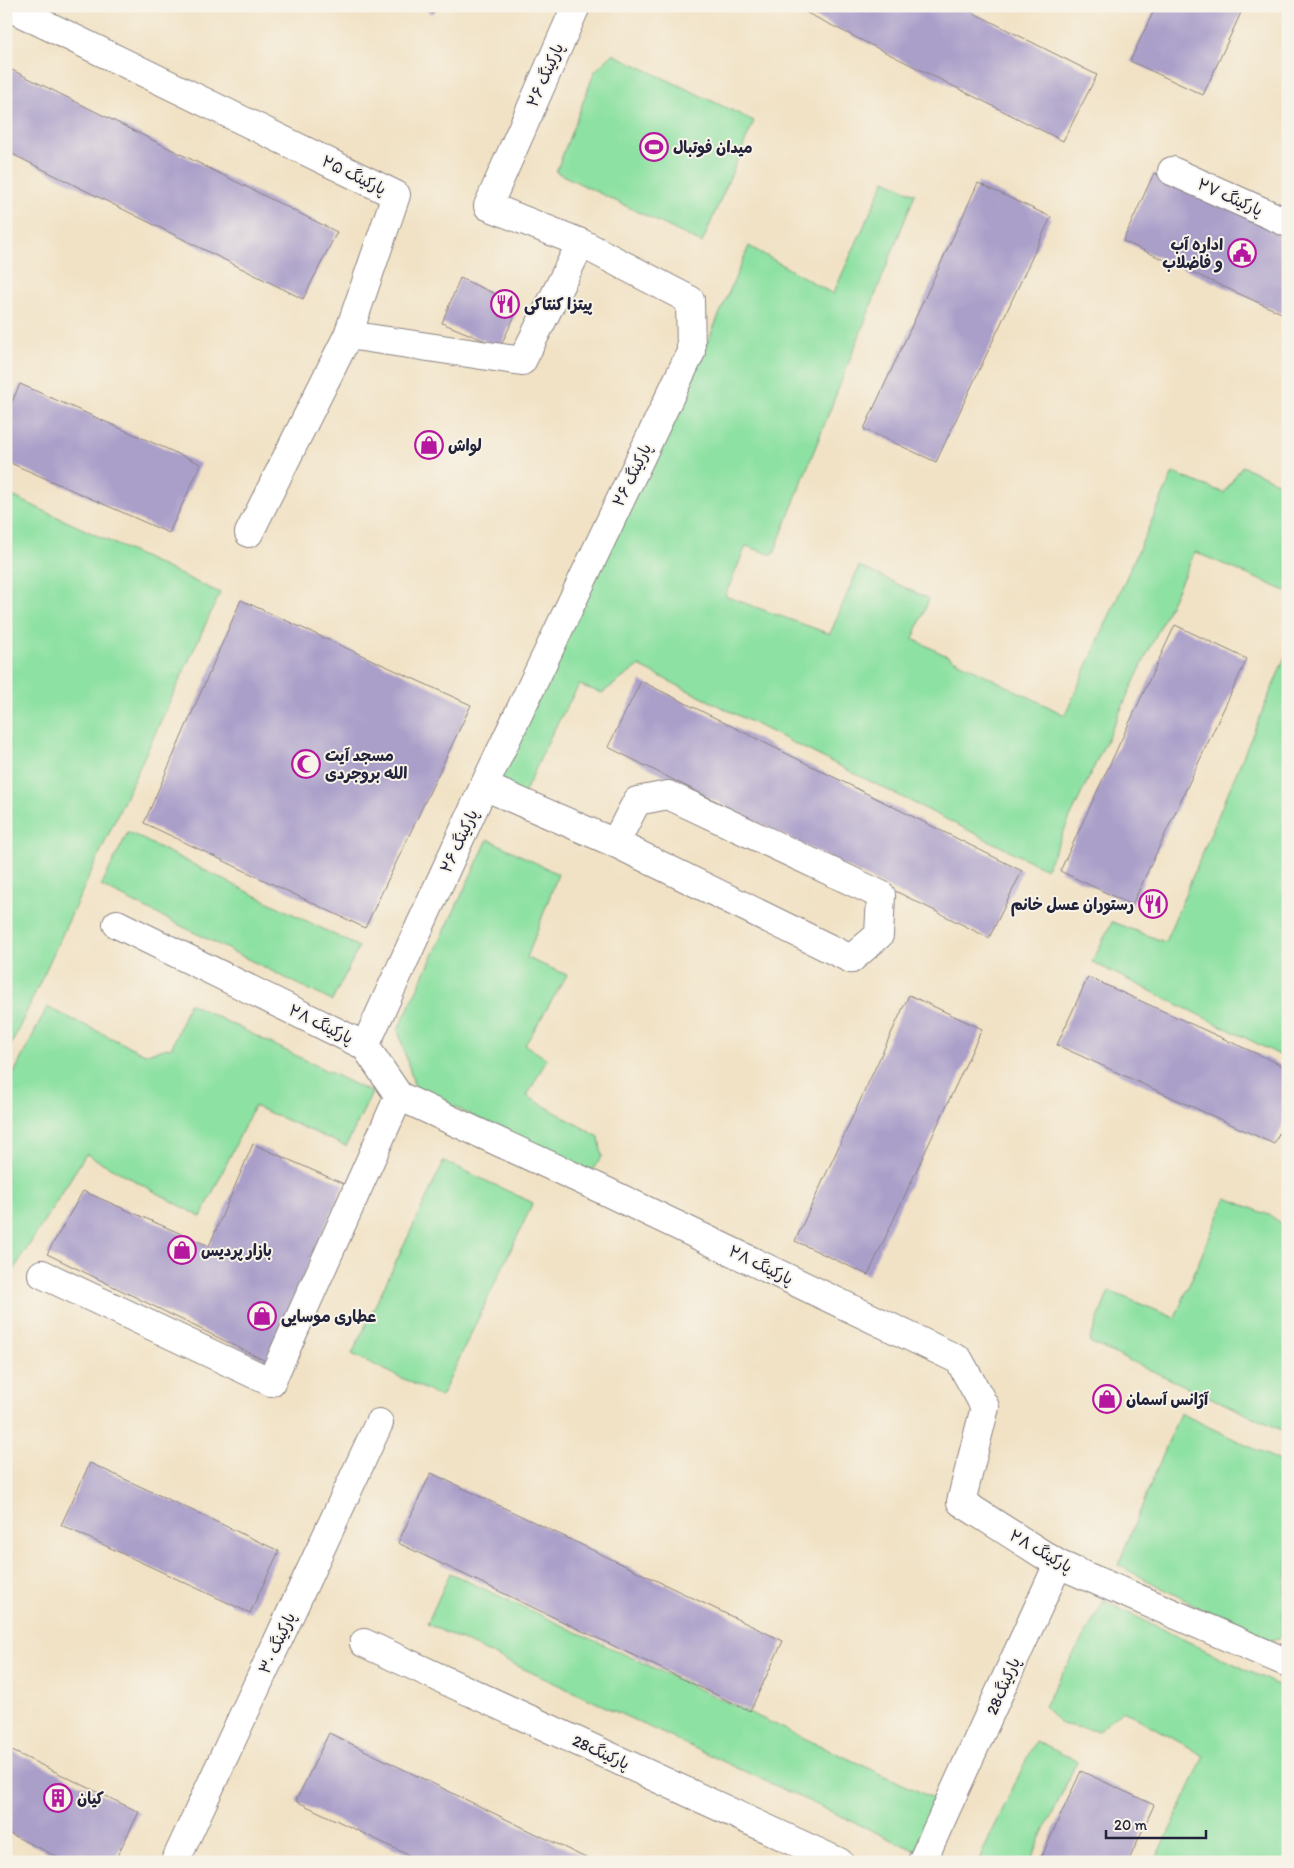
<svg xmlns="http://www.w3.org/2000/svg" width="1294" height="1868" font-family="Itim,'Playpen Sans Arabic',sans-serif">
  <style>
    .green { fill: #8de1a2; stroke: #58826e }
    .building { fill: #aa9fc9 }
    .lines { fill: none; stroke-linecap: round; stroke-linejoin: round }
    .minor-casing { stroke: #8a8280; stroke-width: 30 }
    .minor { stroke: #fff; stroke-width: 28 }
    .labels { text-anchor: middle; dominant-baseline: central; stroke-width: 4; stroke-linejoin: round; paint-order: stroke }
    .street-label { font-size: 16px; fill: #22223b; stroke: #f7f3e8 }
    .poi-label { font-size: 16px; font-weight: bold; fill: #22223b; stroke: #f7f3e8; text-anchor: start }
  </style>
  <rect width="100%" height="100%" fill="#f7f3e8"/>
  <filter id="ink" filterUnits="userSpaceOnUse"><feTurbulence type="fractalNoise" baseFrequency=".02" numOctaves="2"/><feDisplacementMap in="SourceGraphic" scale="10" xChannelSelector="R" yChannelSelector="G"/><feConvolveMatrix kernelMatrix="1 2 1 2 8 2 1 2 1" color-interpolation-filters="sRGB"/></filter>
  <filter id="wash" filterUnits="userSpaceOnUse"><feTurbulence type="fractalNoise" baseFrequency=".0096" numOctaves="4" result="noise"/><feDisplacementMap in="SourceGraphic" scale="20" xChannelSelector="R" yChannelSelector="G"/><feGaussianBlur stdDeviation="1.12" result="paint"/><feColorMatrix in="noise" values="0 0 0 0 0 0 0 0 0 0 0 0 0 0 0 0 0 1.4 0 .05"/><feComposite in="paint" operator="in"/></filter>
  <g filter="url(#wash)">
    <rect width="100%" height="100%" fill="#f1e2c5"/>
    <path class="green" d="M613,54L754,121L702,243L556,172L595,71Z
      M885,180L915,194L773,555L746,546L725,596L830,634L859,566L929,599L913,639L1065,715L1173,473L1224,493L1242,466L1288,487V592L1195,552L1046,869L639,666L602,693L579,685L552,733L524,794L497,777L687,389L749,246L833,294Z
      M6,493L220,593L6,1056Z
      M1288,650V1059L1092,962L1112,922L1165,942Z
      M128,832L359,947L332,1001L101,886Z
      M488,839L558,874L527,958L567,975L525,1045L547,1059L527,1096L599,1137L602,1157L592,1170L569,1163L415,1088L398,1030Z
      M189,1003L372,1093L346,1146L254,1106L201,1217L86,1154L11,1274L6,1273V1089L47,1007L145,1054L172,1047Z
      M444,1161L533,1203L441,1397L352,1354Z
      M1226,1198L1271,1216L1288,1228V1433L1089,1342L1109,1291L1175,1318Z
      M1180,1413L1288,1465V1560L1281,1637L1266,1642L1118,1565Z
      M450,1573L939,1801L916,1851L427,1624Z
      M1104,1601L1288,1690V1862H1155L1204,1756L1123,1710L1097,1731L1061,1724L1044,1706Z
      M1035,1741L1077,1761L1030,1862H978Z"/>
    <g id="blocks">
      <path class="building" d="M418,6H436L433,14Z
        M793,6H960L1097,75L1063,141Z
        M1156,6H1244L1203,95L1130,61Z
        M6,67L337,232L303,299L6,151Z
        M1154,173L1288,234V316L1123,241Z
        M978,183L1051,217L936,462L864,429Z
        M460,278L520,305L500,347L442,323Z
        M20,384L201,464L169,533L6,461V415Z
        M241,600L471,705L365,928L144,823Z
        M1175,625L1247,659L1132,905L1060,871Z
        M641,681L1022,871L989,938L608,747Z
        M1088,977L1288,1068V1114L1274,1144L1057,1045Z
        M909,995L982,1029L868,1275L795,1241Z
        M253,1144L344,1184L266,1361L47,1254L83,1191L209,1246Z
        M90,1463L279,1551L250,1613L61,1525Z
        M431,1473L783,1641L750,1711L398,1543Z
        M329,1733L594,1862H423L296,1801Z
        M6,1748L139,1812L114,1862H68L6,1832Z
        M1081,1771L1154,1805L1128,1862H1039Z"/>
    </g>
  </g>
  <g filter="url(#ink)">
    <use href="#blocks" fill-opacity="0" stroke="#8a8280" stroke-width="1"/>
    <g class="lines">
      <defs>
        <path id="minor" d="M7,6L396,195L348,335L249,533
          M1172,171L1288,223
          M348,335L522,361L581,243
          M484,786L615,843L851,959L879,935L881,895L668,795L637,801L615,843
          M117,924L365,1046L399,1096L601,1189L959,1360L985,1407L961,1502L1058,1564L1288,1663
          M365,1046L484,786L691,352L690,300L581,243L488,206L576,6
          M42,1274L271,1382L399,1096
          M364,1643L839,1862
          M175,1862L379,1423
          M922,1862L1058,1564"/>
      </defs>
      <use href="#minor" class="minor-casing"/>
      <use href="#minor" class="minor"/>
    </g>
  </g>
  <defs>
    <symbol id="stadium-ring" viewBox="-11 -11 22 22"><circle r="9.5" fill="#f7f3e8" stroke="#b5179e" stroke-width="1.5"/><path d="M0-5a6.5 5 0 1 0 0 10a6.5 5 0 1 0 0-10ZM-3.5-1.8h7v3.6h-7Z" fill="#b5179e"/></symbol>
    <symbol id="civic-ring" viewBox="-11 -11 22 22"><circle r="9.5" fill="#f7f3e8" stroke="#b5179e" stroke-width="1.5"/><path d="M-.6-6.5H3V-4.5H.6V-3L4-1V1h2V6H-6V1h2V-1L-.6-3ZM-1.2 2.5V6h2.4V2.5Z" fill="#b5179e"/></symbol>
    <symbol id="restaurant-ring" viewBox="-11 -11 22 22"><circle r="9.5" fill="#f7f3e8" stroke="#b5179e" stroke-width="1.5"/><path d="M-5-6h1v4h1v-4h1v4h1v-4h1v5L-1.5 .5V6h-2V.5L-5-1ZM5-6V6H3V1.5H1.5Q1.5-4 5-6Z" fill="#b5179e"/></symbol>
    <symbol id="shop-ring" viewBox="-11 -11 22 22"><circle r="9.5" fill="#f7f3e8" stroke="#b5179e" stroke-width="1.5"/><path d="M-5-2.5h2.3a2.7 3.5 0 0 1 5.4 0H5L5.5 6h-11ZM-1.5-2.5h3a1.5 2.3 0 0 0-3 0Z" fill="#b5179e"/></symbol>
    <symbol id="mosque-ring" viewBox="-11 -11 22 22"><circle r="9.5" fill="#f7f3e8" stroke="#b5179e" stroke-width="1.5"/><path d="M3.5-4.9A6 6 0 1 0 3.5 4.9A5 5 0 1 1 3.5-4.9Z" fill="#b5179e"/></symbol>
    <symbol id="building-ring" viewBox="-11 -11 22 22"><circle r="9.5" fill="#f7f3e8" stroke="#b5179e" stroke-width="1.5"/><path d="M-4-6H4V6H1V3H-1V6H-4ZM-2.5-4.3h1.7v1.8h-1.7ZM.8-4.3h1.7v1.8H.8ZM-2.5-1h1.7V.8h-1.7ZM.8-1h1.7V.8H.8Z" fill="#b5179e"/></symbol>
  </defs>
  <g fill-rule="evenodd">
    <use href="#stadium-ring" x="638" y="131" width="32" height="32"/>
    <use href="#civic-ring" x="1226" y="237" width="32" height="32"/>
    <use href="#restaurant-ring" x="489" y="288" width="32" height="32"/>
    <use href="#shop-ring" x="413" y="429" width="32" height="32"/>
    <use href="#mosque-ring" x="290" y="748" width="32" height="32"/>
    <use href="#restaurant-ring" x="1137" y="888" width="32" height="32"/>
    <use href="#shop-ring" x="166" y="1234" width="32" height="32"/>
    <use href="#shop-ring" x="246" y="1300" width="32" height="32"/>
    <use href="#shop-ring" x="1091" y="1383" width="32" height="32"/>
    <use href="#building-ring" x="42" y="1782" width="32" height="32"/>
  </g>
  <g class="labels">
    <g class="street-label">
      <text transform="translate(545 75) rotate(-66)">پارکینگ ۲۶</text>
      <text transform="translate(354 175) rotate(26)">پارکینگ ۲۵</text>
      <text transform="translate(1230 197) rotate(24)">پارکینگ ۲۷</text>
      <text transform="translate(632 475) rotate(-64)">پارکینگ ۲۶</text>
      <text transform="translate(459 841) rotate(-65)">پارکینگ ۲۶</text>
      <text transform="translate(321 1024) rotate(26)">پارکینگ ۲۸</text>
      <text transform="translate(761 1265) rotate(26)">پارکینگ ۲۸</text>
      <text transform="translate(1041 1551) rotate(30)">پارکینگ ۲۸</text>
      <text transform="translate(277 1643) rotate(-65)">پارکینگ ۳۰</text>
      <text transform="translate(1003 1686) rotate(-66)">پارکینگ28</text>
      <text transform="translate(601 1752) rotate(25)">پارکینگ28</text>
    </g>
    <g class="poi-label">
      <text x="673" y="147">میدان فوتبال</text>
      <text x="1223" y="244" text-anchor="end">اداره آب<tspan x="1223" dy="18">و فاضلاب</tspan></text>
      <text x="524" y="304">پیتزا کنتاکی</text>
      <text x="448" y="445">لواش</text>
      <text x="325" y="755">مسجد آیت<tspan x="325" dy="18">الله بروجردی</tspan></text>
      <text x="1134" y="904" text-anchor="end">رستوران عسل خانم</text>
      <text x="201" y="1250">بازار پردیس</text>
      <text x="281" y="1316">عطاری موسایی</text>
      <text x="1126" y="1399">آژانس آسمان</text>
      <text x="77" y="1798">کیان</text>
    </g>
  </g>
  <rect width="1294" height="1868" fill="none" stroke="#f7f3e8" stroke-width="25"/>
  <path d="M1106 1830v8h100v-8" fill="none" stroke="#22223b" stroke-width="2.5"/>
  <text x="1114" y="1830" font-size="15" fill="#22223b" stroke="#f7f3e8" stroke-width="4" paint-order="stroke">20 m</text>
</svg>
